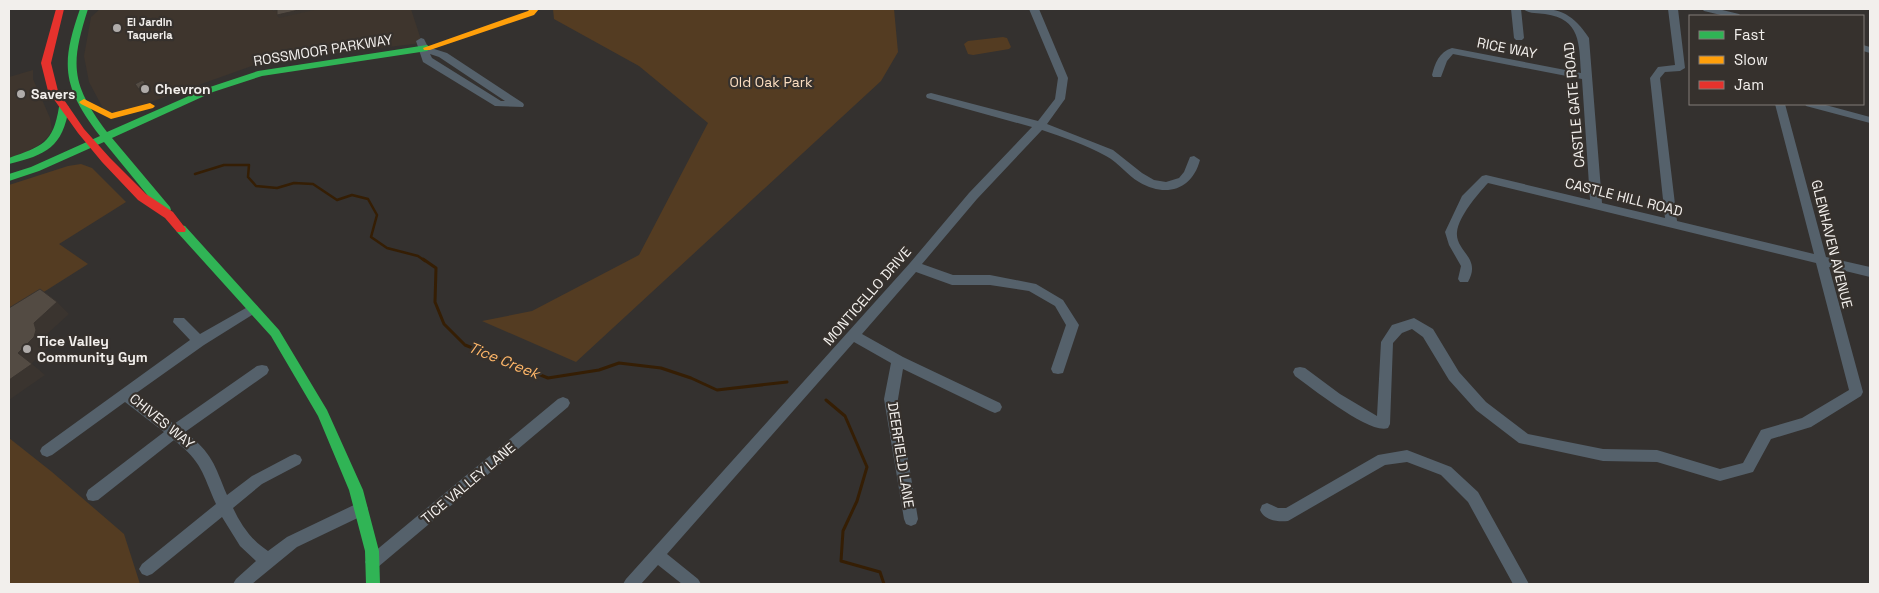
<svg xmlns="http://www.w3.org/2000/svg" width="1879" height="593" font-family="'Space Grotesk',sans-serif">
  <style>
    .built { fill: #3e352d }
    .green { fill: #543c22 }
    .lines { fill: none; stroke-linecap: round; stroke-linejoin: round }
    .stream-far1 { stroke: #351e04; stroke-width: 2.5 }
    .stream { stroke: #351e04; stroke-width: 3 }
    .street { fill: #55616b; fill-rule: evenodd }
    .fast { fill: #30b455; fill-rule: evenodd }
    .slow { fill: #ff9f0a; fill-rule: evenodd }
    .jam { fill: #e5322d; fill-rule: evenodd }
    .shaded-wall { fill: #3a342f }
    .building { fill: #534b43; stroke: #3a342f }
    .poi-dot { fill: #b0acaa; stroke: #36312d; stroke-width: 2 }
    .labels { text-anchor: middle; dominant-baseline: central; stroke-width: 4.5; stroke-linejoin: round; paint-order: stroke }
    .far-poi-label { font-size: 11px; font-weight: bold; fill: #f2efec; stroke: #36312d; text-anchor: start }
    .street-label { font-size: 14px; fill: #f2efec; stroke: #36312d }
    .park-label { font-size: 14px; fill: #fbddc0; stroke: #36312d }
    .poi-label { font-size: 14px; font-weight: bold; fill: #f2efec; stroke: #36312d; text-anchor: start }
    .water-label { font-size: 15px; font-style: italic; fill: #ffb769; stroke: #36312d }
  </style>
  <rect width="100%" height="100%" fill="#34312f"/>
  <path class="built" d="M100,9H411L422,43L263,62L120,113L105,112L89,82L84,56L91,17Z
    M33,70V79L50,118L52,130L48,137L39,145L28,151L9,158V77Z"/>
  <path class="green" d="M553,9H894L898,52L881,81L576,362L482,321L532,311L639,255L708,123L639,66L554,19Z
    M1003,37L1007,38L1011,47L1009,49L973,55L968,54L964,44L968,41Z
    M81,164L92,168L126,202L59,244L88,264L9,314V185L68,166Z
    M9,438L52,472L124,534L140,584H9Z"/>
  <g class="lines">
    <path class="stream-far1" d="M195,174L224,165H249L248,177L256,186L277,188L294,183L313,184L337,200L352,195L368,199L377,215L371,237L387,248L418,256L425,261"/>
    <path class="stream" d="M423,259L436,268L435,302L444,324L465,345L548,378L599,370L619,363L661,368L691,378L717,390L787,382
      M826,400L845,416L867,467L857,501L843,531L841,561L880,572L884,584"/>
    <path class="street" d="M1029,9H1039L1068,78L1065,99L1047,124L1113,150L1142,173L1154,180L1166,182L1179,178L1184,172L1190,157L1194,156L1200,160C1192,190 1166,198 1139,182C1127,175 1119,163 1106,156C1086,145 1063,137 1042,130L977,199L922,264L953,275H990L1036,284L1063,300L1079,325L1063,373L1058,374L1053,373L1051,369L1066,325L1055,306L1029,291L990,285H952L916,272L862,334L903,357L1000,403L1002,407L1000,411L995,413L990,411L903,369L898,399L918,519L916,524L911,526L906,524L904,519L884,399L891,363L854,342L667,554L698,579L701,584H682L658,565L641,584H623L626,579L910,263L969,193L1032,127L927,98L926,96L927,94L931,93L1038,121L1055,99L1058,78Z
      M1511,9H1521L1524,38L1522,40H1516L1514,38Z
      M1523,9C1555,7 1571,10 1589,38L1602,203L1665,218L1650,78L1658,67L1675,65L1668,9H1678L1685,68L1680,71L1665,72L1660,78L1677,221L1814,254L1775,104H1785L1826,257L1870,267V277L1829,267L1863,392L1861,396L1811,427L1771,439L1753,472L1720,481L1657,462L1603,461L1519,443L1476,410L1449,380L1423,337L1412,329L1402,333L1393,343L1390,424L1388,428C1370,435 1312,388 1295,376L1293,372L1295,368L1300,367L1305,368L1340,394L1377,416L1381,342L1392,325L1414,318L1433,329L1459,372L1486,402L1528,434L1603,449L1657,450L1720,469L1743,463L1761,430L1802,418L1849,390L1816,263L1488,183C1477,195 1459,216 1457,232C1455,252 1482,257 1468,282H1460L1458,279L1461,266L1449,245L1445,232L1462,196L1482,176L1486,175L1590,200L1582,79L1453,54L1447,61L1441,77H1433L1432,75C1435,63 1439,52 1452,48L1581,73C1579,44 1581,19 1545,14C1538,13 1529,14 1523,9Z
      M1702,9H1718L1739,14L1741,16H1725L1704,11Z
      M421,38L424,39L428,47L447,53L523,103L524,105L523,107L495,106L423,62L416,41ZM430,54L439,57L505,101H501L432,58Z
      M1863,45L1870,47V53L1863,51Z
      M1805,104H1822L1870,117V123L1806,106Z
      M253,304L257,306L259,309L257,312L204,345L135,394L174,424L257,366L262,365L267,366L269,370L267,374L185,432C213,454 214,464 227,495L252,476L290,456L295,454L300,456L302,460L300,464L262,484L233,508C241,525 252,541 268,551L287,537L356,504L361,502L366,504L368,509L366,514L297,547L252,584H233L236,579L256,561L240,546L222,517L152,574L147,576L142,574L139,569L142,564L216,504C202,473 203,463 174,440L98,500L93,501L88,500L86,495L88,490L164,432L125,402L52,455L47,457L42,455L40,451L42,447L190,340L173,322L174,318H184L200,334Z
      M563,397L568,399L570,403L568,407L378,567L373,569L368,567L365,562L368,557L558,399Z
      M1407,450L1451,467L1478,492L1529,584H1513L1468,502L1441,475L1407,462L1385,465L1288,521C1278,522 1265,521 1260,510L1262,505L1267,503L1278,508H1286L1378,455Z"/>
    <path class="fast" d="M80,9H88C70,65 71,84 107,132L207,88L258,71L427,45L431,48L427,51L262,76L213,92L112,138L170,207L171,210L166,214L162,213L104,142L39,171L9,181V174L31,167L100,136C63,87 60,66 80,9Z
      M64,104L69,107C63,147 46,155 9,164V158C42,146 53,144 59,107Z
      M181,225L185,226L279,330L327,410L363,490L379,551L380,584H366L365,551L349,490L318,416L271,336L177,232L176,229L177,226Z"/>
    <path class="slow" d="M530,9H539L534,15L430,50H424L423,48L528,11Z
      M84,99L112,113L150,103L155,106L153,108L111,119L81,104L79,102Z"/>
    <path class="jam" d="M56,9H64L51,63L58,91L84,129L110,158L146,194L173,212L186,229L185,232H177L165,218L138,200L102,162L78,133L48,91L41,63Z"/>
  </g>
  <path class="shaded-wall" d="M303,9H318L279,18L277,15Z
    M149,89L152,92L143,95L141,92Z
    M57,302L69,314L46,335L48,341L47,348L31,364L18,353L34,323Z
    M32,364L45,375L9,400V380Z"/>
  <path class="building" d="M273,9H303L277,15V10L273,11Z
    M143,80L149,89L141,92L135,84Z
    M40,289L57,302L34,323L36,330L34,337L18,353L32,364L9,380V308Z"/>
  <g class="poi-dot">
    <circle cx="117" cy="28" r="5"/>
    <circle cx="145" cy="89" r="5"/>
    <circle cx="21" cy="94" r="5"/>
    <circle cx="27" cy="349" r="5"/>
  </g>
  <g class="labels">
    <g class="far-poi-label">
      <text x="127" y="22">El Jardin<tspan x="127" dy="13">Taqueria</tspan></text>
    </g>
    <g class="street-label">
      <text transform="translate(1507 48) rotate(11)">RICE WAY</text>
      <text transform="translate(323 50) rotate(-9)">ROSSMOOR PARKWAY</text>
      <text transform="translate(1574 105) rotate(-95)">CASTLE GATE ROAD</text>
      <text transform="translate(1624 197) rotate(14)">CASTLE HILL ROAD</text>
      <text transform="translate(1832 244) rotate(76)">GLENHAVEN AVENUE</text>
      <text transform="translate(867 296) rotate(-49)">MONTICELLO DRIVE</text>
      <text transform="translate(162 421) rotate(39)">CHIVES WAY</text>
      <text transform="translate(901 455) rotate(81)">DEERFIELD LANE</text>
      <text transform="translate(468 483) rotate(-40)">TICE VALLEY LANE</text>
    </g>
    <g class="park-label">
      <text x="771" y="82">Old Oak Park</text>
    </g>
    <g class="poi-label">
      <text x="155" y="89">Chevron</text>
      <text x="31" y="94">Savers</text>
      <text x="37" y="341">Tice Valley<tspan x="37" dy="16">Community Gym</tspan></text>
    </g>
    <g class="water-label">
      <text transform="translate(504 360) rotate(22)">Tice Creek</text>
    </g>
  </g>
  <rect width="1879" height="593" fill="none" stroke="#f2efec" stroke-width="20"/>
  <rect x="1689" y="15" width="175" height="90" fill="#36312d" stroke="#817d79"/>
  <rect x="1699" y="31" width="25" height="8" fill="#30b455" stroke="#817d79"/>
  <text x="1734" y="40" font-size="15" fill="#f2efec">Fast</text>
  <rect x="1699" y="56" width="25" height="8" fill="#ff9f0a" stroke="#817d79"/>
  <text x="1734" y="65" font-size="15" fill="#f2efec">Slow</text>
  <rect x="1699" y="81" width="25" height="8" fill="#e5322d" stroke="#817d79"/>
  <text x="1734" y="90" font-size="15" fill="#f2efec">Jam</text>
</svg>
